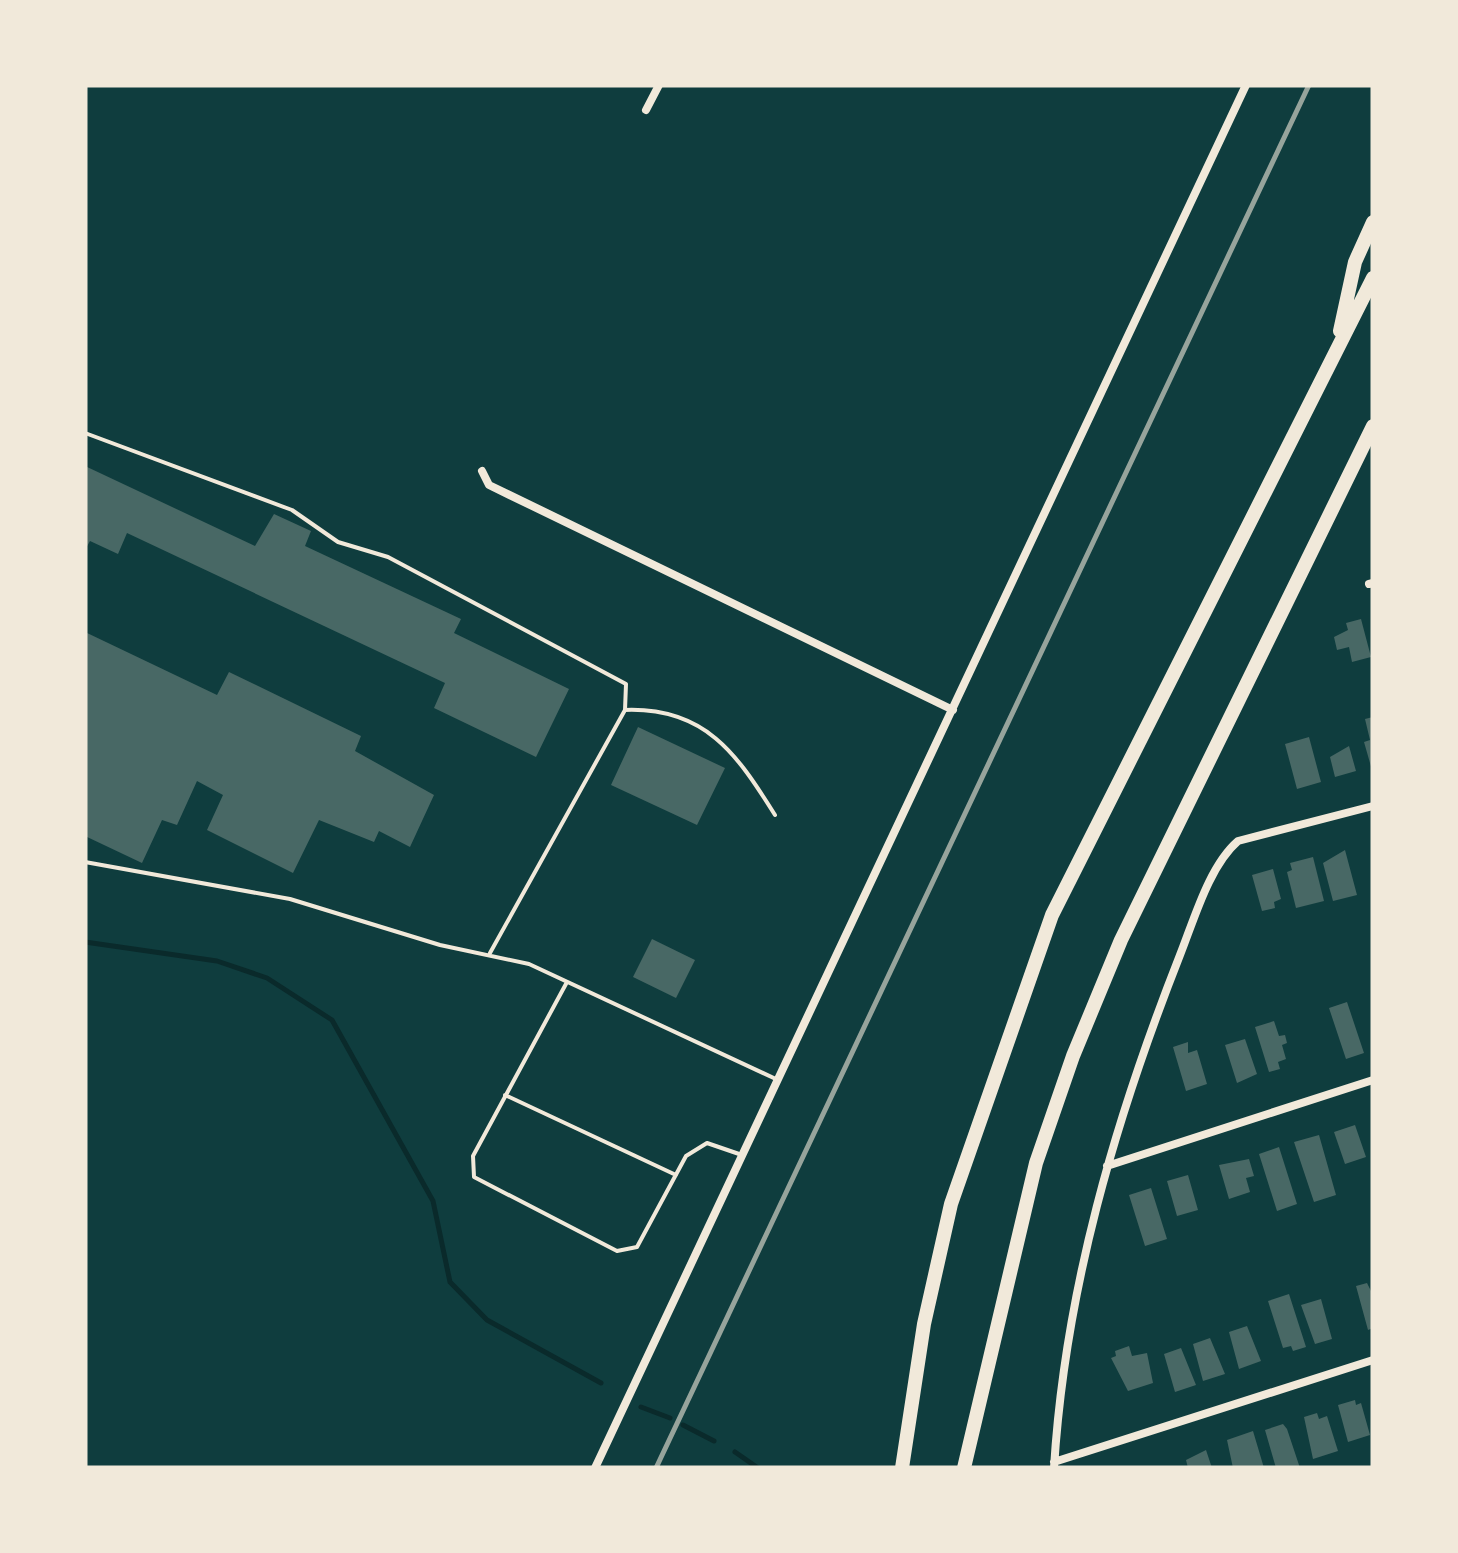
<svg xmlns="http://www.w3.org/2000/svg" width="1458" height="1553" font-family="'Space Grotesk',sans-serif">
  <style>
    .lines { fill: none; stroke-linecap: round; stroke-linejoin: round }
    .stream { stroke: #0a2a2b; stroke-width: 5 }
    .building { fill: #486865 }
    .service { stroke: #f1e9da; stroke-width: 4 }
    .minor { stroke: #f1e9da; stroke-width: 8 }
    .motorway { stroke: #f1e9da; stroke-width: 14 }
    .rail { stroke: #97a49c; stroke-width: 5 }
  </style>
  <rect width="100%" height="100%" fill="#0f3d3e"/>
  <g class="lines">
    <path class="stream" d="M85,942L217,961L267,978L332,1020L433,1201L450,1282L487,1320L601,1383
      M641,1407L670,1418
      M683,1425L714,1441
      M735,1452L758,1468"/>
  </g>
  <path class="building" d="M85,466L255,546L274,514L311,531L305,546L461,619L454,633L569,689L536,757L434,708L445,683L127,533L118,554L90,541L85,550Z
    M1361,619L1371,657L1352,662L1349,647L1337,650L1334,637L1348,630L1346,623Z
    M85,632L217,695L229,672L361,736L355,751L434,795L410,847L379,831L374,842L319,820L293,873L207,830L223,795L197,781L177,825L162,820L142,863L85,836Z
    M1373,717V770H1372L1364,742L1370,740L1365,719Z
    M638,727L725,768L697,825L611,785Z
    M1309,737L1321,782L1297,789L1285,744Z
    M1349,746L1356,771L1335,777L1330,757Z
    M1345,850L1357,895L1333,901L1323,863Z
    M1313,857L1324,901L1296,908L1287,872L1292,870L1290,863Z
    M1273,869L1281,899L1274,902L1275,908L1262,911L1252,875Z
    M652,939L695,960L676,998L633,977Z
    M1347,1002L1364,1053L1346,1059L1329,1008Z
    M1274,1021L1279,1036L1285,1035L1287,1043L1282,1045L1286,1059L1278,1062L1280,1069L1269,1072L1255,1027Z
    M1245,1039L1257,1074L1237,1083L1225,1045Z
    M1188,1042V1053L1197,1050L1207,1084L1186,1091L1173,1047Z
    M1355,1125L1366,1157L1345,1164L1334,1132Z
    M1319,1135L1336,1195L1314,1202L1294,1142Z
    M1279,1147L1297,1204L1277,1211L1259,1154Z
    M1249,1159L1254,1176L1246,1178L1250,1192L1229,1199L1219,1165Z
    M1188,1175L1198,1210L1177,1216L1167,1181Z
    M1151,1188L1167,1239L1145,1246L1129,1195Z
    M1367,1283L1373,1295V1328L1368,1330L1356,1286Z
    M1289,1294L1306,1347L1293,1351L1291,1346L1283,1348L1268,1301Z
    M1321,1299L1332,1339L1315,1344L1301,1305Z
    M1247,1326L1261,1361L1239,1369L1229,1332Z
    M1210,1338L1225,1374L1203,1381L1193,1344Z
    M1129,1346L1132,1356L1147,1353L1153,1383L1128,1391L1111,1358L1116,1356L1115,1351Z
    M1181,1348L1196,1385L1175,1392L1164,1354Z
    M1355,1400L1356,1405L1361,1403L1370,1435L1348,1442L1338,1405Z
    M1317,1413L1319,1419L1327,1416L1338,1451L1313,1459L1304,1417Z
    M1283,1424L1287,1429L1300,1468H1276L1265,1430Z
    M1253,1431L1264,1468H1233L1227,1440Z
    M1206,1450L1212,1468H1188L1186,1460Z"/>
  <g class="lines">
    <path class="service" d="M85,433L292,510L338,542L388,557L626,684L625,710
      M85,862L290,899L440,945L529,964L778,1080
      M490,953L625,710C705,707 737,754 775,815
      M567,982L473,1156L474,1177L617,1251L637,1247L686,1156L707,1143L742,1155
      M505,1095L676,1175"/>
    <path class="minor" d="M646,110L659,85
      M482,471L489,485L953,710
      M1369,584L1373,583
      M1107,1166L1373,1080
      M1054,1462L1373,1360
      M595,1468L1246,85
      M1054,1468C1065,1290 1115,1120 1180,955C1194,920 1209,866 1238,841L1373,806"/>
    <path class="motorway" d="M1340,331L1355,262L1373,222
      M902,1468L924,1324L951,1204L1052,915L1373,278
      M964,1468L1036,1163L1073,1056L1121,940L1373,426"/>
    <path class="rail" d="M656,1468L1309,85"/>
  </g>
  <rect width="1458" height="1553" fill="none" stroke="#f1e9da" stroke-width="175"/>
</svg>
